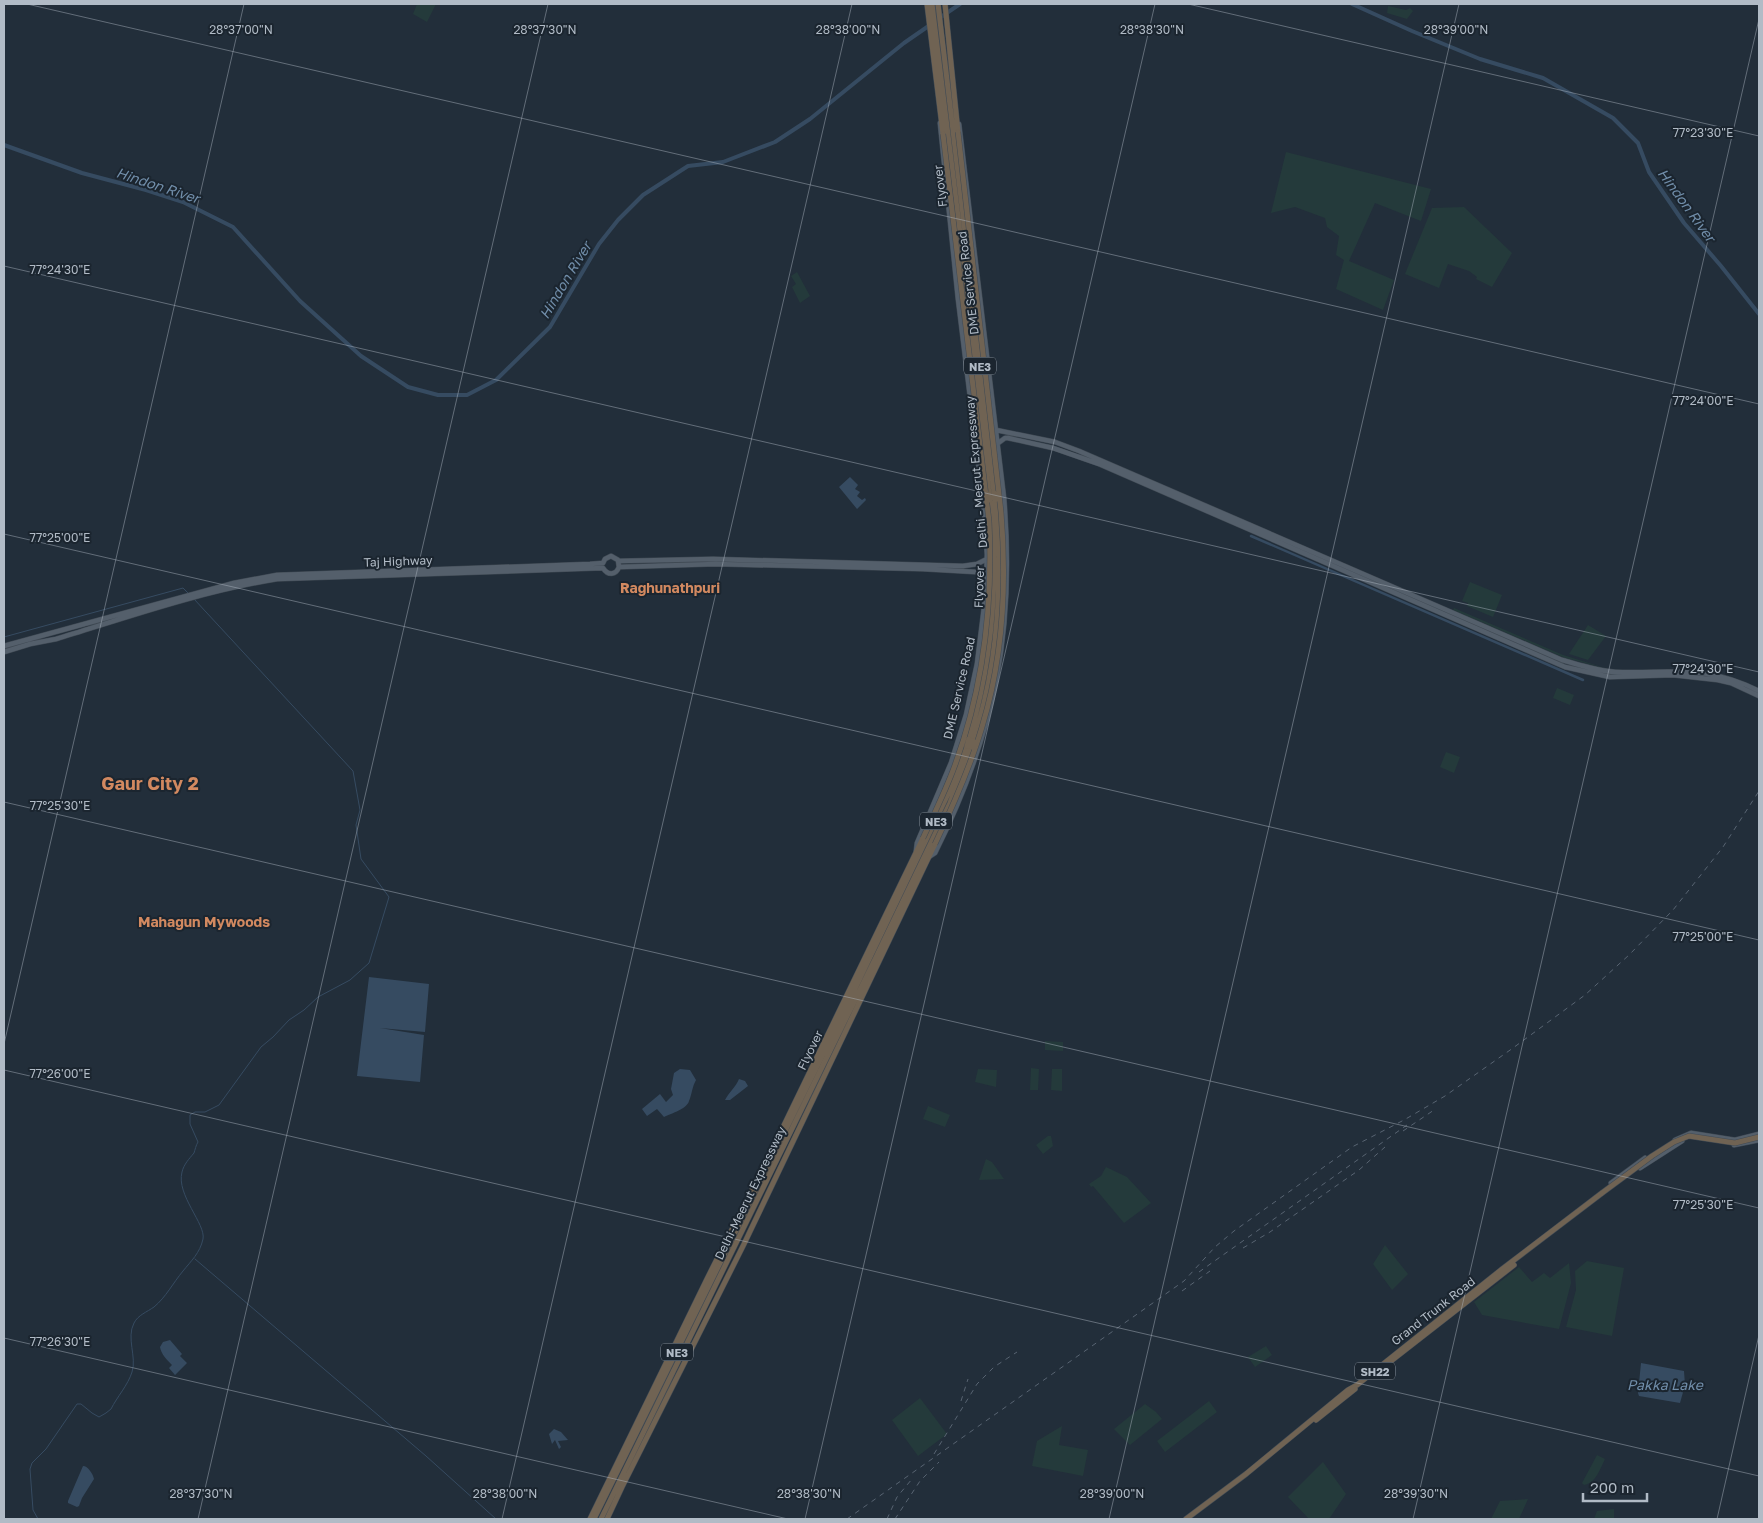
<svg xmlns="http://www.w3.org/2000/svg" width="1763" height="1523" font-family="'Golos Text',sans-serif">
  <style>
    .green { fill: #243a3b }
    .water { fill: #364b61 }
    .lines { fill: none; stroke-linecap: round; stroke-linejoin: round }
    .stream { stroke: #364b61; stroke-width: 1 }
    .canal { stroke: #364b61; stroke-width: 2.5 }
    .river { stroke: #364b61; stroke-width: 4 }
    .major-casing { stroke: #3f4953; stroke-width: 5.5 }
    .highway-casing { stroke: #414b55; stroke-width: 6 }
    .major { stroke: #545f6b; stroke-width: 4.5 }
    .highway { stroke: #706353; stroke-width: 5 }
    .rail { stroke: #586472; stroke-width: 1; stroke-dasharray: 5 5; stroke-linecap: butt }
    .highway-bridge-casing { stroke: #414b55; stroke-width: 6; stroke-linecap: butt }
    .highway-bridge { stroke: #706353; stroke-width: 5 }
    .ticks { fill: none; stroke: #b1bbc6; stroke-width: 1; stroke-opacity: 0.45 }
    .labels { text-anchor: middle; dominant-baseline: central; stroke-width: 4; stroke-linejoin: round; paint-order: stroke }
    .shield { fill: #1b252f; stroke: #848e99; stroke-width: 1 }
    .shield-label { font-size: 11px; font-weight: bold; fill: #b1bbc6 }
    .street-label { font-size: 12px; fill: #b1bbc6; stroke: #1b252f }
    .water-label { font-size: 14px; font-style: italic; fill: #718eaa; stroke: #1b252f }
    .neighbourhood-label { font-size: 14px; font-weight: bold; fill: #d28960; stroke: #1b252f }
    .district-label { font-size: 18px; font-weight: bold; fill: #d28960; stroke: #1b252f }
    .ticks-label { font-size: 12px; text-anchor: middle; fill: #b1bbc6; stroke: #1b252f; stroke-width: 4; stroke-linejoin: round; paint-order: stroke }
  </style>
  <rect width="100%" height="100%" fill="#222e3a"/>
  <path class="green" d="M417,4H436L427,22L413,14Z
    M1388,6L1406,10L1410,8L1413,11L1407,19L1387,13Z
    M1286,152L1431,189L1421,221L1375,203L1349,261L1394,280L1383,310L1336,289L1344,260L1336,255L1339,236L1327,227L1325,218L1295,207L1271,213Z
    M1464,207L1512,253L1492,287L1476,279L1477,277L1469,271L1448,264L1439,288L1405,274L1432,208Z
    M797,272L810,296L800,303L792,287L796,284L791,276Z
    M1470,582L1502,595L1493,617L1467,606L1468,603L1462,601Z
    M1454,608L1563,655L1605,668L1565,658L1453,610Z
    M1588,625L1606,636L1588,660L1569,654Z
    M1557,688L1574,695L1570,705L1553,698Z
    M1446,752L1460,757L1454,773L1440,767Z
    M1045,1041L1063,1042V1051L1045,1050Z
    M1031,1068L1039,1069L1038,1090H1030Z
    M978,1069L997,1070L996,1087L975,1082Z
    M1052,1069H1062V1091L1051,1090Z
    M928,1106L950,1115L945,1127L923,1119Z
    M1048,1136H1051L1053,1146L1043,1154L1036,1145Z
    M986,1159L992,1162L1004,1179L979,1180Z
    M1106,1167L1127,1177L1151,1203L1124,1223L1093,1186L1091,1187L1089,1184L1101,1176Z
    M1385,1245L1408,1274L1392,1290L1373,1264Z
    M1587,1261L1624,1268L1612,1336L1566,1327L1576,1290L1575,1271Z
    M1569,1263L1571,1283L1559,1329L1482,1315L1474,1302L1519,1267L1532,1282L1544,1273L1550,1278Z
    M1266,1346L1272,1355L1255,1367L1248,1357Z
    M920,1398L947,1434L918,1456L892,1420Z
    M1209,1401L1217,1412L1165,1452L1157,1441Z
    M1145,1404L1156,1412L1162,1419L1130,1445L1114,1429Z
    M1062,1426L1059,1445L1088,1450L1083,1476L1032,1466L1037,1441Z
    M1597,1455L1605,1459C1600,1469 1596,1483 1584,1485L1582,1483Z
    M1323,1462L1346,1494L1329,1519H1309L1288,1497Z
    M1528,1499L1519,1519H1491L1500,1501Z
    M1614,1509V1519H1594L1597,1511Z"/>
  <path class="water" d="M850,477L858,485L855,489L860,492L857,496L862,500L865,498L866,500L857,509L839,487Z
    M369,977L429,984L425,1032L380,1028L424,1035L420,1082L357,1076Z
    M680,1069L690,1070L696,1080C692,1087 692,1094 689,1101C687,1109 672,1113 664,1117L657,1109L647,1116L642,1109L660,1094L666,1102L673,1095L671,1089L674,1073Z
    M739,1079L745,1081L748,1086L730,1100H725C729,1092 736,1087 739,1079Z
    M170,1340L182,1354L180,1356L187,1363L175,1375L169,1368L172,1365C167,1360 161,1354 160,1347L163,1342Z
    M1641,1363L1684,1371L1685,1385L1680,1403L1639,1396L1638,1393Z
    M554,1429L561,1432L568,1440L558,1441L561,1447L559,1449L555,1440L552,1444L549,1434Z
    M83,1466C88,1466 93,1474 94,1479L82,1498L79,1506L77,1507L68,1503V1501Z"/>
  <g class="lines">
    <path class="stream" d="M4,637L183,588L189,594
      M195,1259L426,1456L496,1519
      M38,1519L33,1510L30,1469L32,1463L46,1449L77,1404H81L92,1413L99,1417L106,1413L111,1409C117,1397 128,1385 132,1372C137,1357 126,1338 134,1323C138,1315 147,1312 154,1307C166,1297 173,1283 183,1271C191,1261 200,1253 203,1239C206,1224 176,1195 182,1172C184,1164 189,1159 194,1153C195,1150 196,1145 198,1142L190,1124V1115L195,1112H205L219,1105L261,1047L273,1037L289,1020L304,1010L318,997L350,980L369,963L389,897L361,859L356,825L360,810L353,771L194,599"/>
    <path class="canal" d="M1251,536L1583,680"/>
    <path class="river" d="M1352,4L1412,31L1480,59L1543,78L1613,118L1638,143L1649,172L1684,223L1721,266L1759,314
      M938,19L960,4
      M4,145L82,173L146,190L183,202L233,227L300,301L361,356L408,387L438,395H467L496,380L550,327L599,244L618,220L643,195L688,166L723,162L775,142L810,119L904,43L930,25"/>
    <defs>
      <path id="major" d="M996,430L1055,442L1079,451L1562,660C1580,665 1597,671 1615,672C1671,674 1706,664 1759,691
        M997,444L1005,438H1008L1053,448L1099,464L1565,667L1610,677L1673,675L1718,680L1731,683L1759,696
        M619,561L713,559L963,566L977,564L987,559
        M619,567L716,564L923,569L976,572L987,580
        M4,646L234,583L277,575L590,564L603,563L605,559L611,556L618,560L619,567
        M4,652L30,644L56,639C128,617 202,591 277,579L603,568C608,576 616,575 619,567
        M916,851L917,843L951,763L966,715L977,664L986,591L987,554L984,511L958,299L940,123
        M929,857L935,853C995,733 1015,631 1004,498L959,124
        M1675,1140L1691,1133L1735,1140L1759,1134
        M1734,1145L1759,1140
        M1640,1168L1682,1141
        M1611,1183L1645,1158"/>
      <path id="highway" d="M927,4L943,134
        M932,4L960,233
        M938,4L965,232
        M945,4L958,132
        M965,239L994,493
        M961,240L989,494
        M969,739C992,661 999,581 990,500
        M973,741C999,664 1003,580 995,500
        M1391,1361L1514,1265
        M1316,1420L1355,1389
        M590,1519L707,1279L772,1150L923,838
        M594,1519L851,997L949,792L967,746
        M601,1519L876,957L950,803L971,747
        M607,1519L622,1487L744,1244L935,844
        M1186,1519L1246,1474L1348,1390L1357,1385L1501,1270L1602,1193"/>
    </defs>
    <use href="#major" class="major-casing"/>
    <use href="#highway" class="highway-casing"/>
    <use href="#major" class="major"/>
    <use href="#highway" class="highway"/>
    <path class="rail" d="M1403,1131L1434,1110
      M1243,1248L1270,1232L1359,1170L1385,1147
      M1199,1272L1407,1125
      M1182,1291L1210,1271
      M961,1401L968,1379
      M934,1454L977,1384L994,1367L1017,1352
      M847,1519L1184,1281L1215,1247L1234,1231L1352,1147L1404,1120L1445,1096L1513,1048L1585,995L1629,955L1673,910L1723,847L1759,791
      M887,1519L897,1497L912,1479
      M895,1519L920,1481L939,1462"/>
    <defs>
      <path id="highway-bridge" d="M965,232V239
        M960,233L961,240
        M994,493L995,500
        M989,494L990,500
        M967,746L969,739
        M971,747L973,741
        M923,838C934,814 946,790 955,765C984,686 993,604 989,521L943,134
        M935,844C953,806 970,768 982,727C1003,658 1007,584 1001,512L958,132
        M1602,1193L1652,1156L1674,1142L1689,1136L1735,1143L1759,1137"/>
    </defs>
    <use href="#highway-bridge" class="highway-bridge-casing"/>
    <use href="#highway-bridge" class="highway-bridge"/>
  </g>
  <path class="ticks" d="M27,4L1759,404M1188,4L1759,136M4,266L1759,672M4,534L1759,940M4,802L1759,1208M4,1044L244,4M4,1070L1759,1476M4,1338L788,1519M198,1519L548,4M502,1519L852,4M805,1519L1155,4M1109,1519L1459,4M1413,1519L1759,19M1717,1519L1759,1335"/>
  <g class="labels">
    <g class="shield">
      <rect x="964" y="357.5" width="32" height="17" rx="4"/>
      <rect x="920" y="812.5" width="32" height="17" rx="4"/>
      <rect x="661" y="1343.5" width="32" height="17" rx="4"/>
      <rect x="1355" y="1362.5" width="40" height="17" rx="4"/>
    </g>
    <g class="shield-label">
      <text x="980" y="366">NE3</text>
      <text x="936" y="821">NE3</text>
      <text x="677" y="1352">NE3</text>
      <text x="1375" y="1371">SH22</text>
    </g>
    <g class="street-label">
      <text transform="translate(940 186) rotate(-97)">Flyover</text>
      <text transform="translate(968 283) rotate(-97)">DME Service Road</text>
      <text transform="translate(976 472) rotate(-95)">Delhi - Meerut Expressway</text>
      <text transform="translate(398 561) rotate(-2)">Taj Highway</text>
      <text transform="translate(979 587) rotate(-88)">Flyover</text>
      <text transform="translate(959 688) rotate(-77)">DME Service Road</text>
      <text transform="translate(810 1050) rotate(-64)">Flyover</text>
      <text transform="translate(750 1193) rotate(-64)">Delhi-Meerut Expressway</text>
      <text transform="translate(1433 1311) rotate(-38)">Grand Trunk Road</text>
    </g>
    <g class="water-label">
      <text transform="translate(158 185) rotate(18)">Hindon River</text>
      <text transform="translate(1687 205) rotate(54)">Hindon River</text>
      <text transform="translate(565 280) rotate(-59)">Hindon River</text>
      <text x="1665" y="1384">Pakka Lake</text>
    </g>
    <g class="neighbourhood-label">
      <text x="670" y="587">Raghunathpuri</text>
      <text x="204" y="921">Mahagun Mywoods</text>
    </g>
    <g class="district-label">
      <text x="150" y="783">Gaur City 2</text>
    </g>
  </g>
  <g class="ticks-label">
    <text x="241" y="34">28°37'00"N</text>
    <text x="545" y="34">28°37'30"N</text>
    <text x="848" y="34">28°38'00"N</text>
    <text x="1152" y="34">28°38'30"N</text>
    <text x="1456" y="34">28°39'00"N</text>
    <text x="1703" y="137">77°23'30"E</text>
    <text x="60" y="274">77°24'30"E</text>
    <text x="1703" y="405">77°24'00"E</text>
    <text x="60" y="542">77°25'00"E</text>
    <text x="1703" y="673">77°24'30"E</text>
    <text x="60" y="810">77°25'30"E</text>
    <text x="1703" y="941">77°25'00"E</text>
    <text x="60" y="1078">77°26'00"E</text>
    <text x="1703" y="1209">77°25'30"E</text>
    <text x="60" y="1346">77°26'30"E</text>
    <text x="201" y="1498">28°37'30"N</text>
    <text x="505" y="1498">28°38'00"N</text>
    <text x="809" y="1498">28°38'30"N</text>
    <text x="1112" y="1498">28°39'00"N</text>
    <text x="1416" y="1498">28°39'30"N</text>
  </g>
  <rect width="1763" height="1523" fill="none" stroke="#b1bbc6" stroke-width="10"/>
  <path d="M1583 1493v8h64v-8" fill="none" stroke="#b1bbc6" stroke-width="2.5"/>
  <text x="1590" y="1493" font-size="15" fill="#b1bbc6" stroke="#1b252f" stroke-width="4" paint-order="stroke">200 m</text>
</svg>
